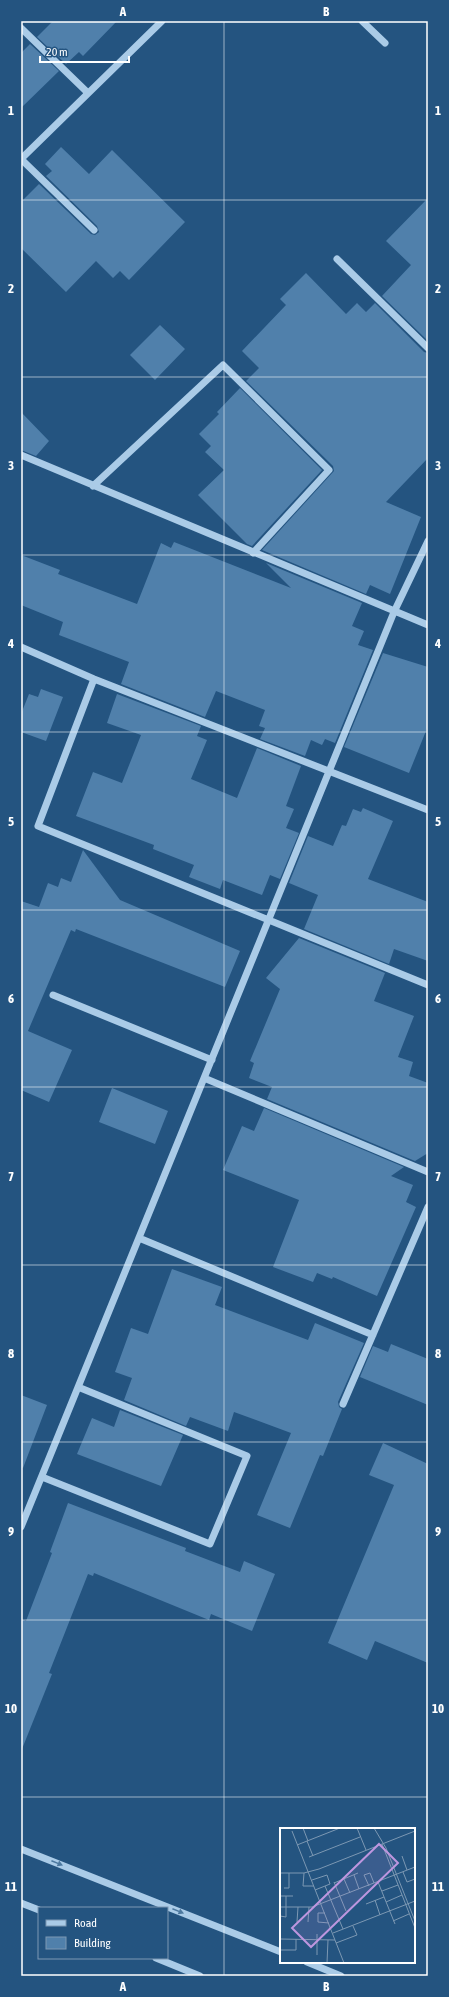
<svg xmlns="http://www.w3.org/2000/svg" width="449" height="1997" font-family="'Asap Condensed',sans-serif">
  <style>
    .building { fill: #5080ab }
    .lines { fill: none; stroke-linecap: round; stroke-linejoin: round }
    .minor { stroke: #aacbe7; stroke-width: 7 }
    .oneway { fill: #4c789f }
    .grid { fill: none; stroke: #fff; stroke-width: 1; stroke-opacity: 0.55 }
    .inset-road { fill: none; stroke: #7c98b3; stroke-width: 1 }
    .view { fill: #bd96df; fill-opacity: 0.15; stroke: #bd96df; stroke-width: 2 }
    .inset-edge { fill: none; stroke: #fff; stroke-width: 2 }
    .neatline { fill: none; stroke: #fff; stroke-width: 1.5 }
    .grid-label { font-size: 13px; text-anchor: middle; font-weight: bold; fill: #fff }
  </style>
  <rect width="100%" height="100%" fill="#245480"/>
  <path class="building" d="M53,21H117L83,56L79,52L66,64L37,37Z
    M30,44L59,71L21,108V53Z
    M61,147L89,174L112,150L185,222L129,280L120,271L113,278L96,261L66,292L21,248V202L39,184L91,234L95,235L99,232L97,226L46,176L52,171L45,164Z
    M428,198V341L382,296L411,265L386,241Z
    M306,273L346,314L357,303L366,312L375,303L424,352L428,353V458L386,502L421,517L390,594L370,585L366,594L262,550L334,471L333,466L246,381L259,368L242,351L286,305L280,299Z
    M160,325L185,349L155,380L130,355Z
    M240,388L322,470L252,546L247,544L198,495L224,470L205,452L211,446L199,434L219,414L217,412Z
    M21,412L49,441L36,456L21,450Z
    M174,542L291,588L266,563L362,603L352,626L364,631L358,645L373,650L335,743L325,739L322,745L311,740L305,756L260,739L265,728L259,726L265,710L216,691L205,717L121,684L129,662L59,635L63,622L21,605V555L60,570L58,574L137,604L161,543L171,548Z
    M383,653L428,667V726L409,773L344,747Z
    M41,689L63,697L46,741L21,732V714L29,694L38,697Z
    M117,694L201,726L197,736L207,740L191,779L237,798L257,748L301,766L286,806L294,809L286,828L299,833L280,879L270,875L262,895L223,880L220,889L189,877L194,865L153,849L154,845L76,816L93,772L122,783L141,735L107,723Z
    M363,808L393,821L368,879L428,902V961L394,949L389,964L304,929L318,895L289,883L308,836L333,846L342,825L346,826L353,809L361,812Z
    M83,850L120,900L240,951L225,987L76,929L75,932L71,930L28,1031L72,1050L49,1102L21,1090V901L39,907L48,883L58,887L61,878L71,882Z
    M299,938L385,973L374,1001L414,1016L398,1057L413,1062L409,1076L428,1083V1153L415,1161L267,1099L272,1087L249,1078L254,1063L250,1061L280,989L266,978Z
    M112,1088L168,1111L155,1144L99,1122Z
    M264,1108L404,1167L391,1176L413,1185L406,1202L416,1207L377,1296L333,1277L332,1279L317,1273L313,1282L273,1267L299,1200L223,1170L242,1126L254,1131Z
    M172,1269L222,1287L215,1305L308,1340L315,1323L364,1343L338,1402L339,1407L342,1409L323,1456L320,1455L290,1528L257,1515L291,1433L234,1412L228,1431L190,1417L186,1426L124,1400L132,1378L115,1372L131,1328L148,1334Z
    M391,1344L428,1359V1405L360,1377L373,1346L388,1352Z
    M21,1395L47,1405L23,1468L21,1467Z
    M120,1410L183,1435L161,1486L77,1454L92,1418L114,1427Z
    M383,1443L428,1464V1663L375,1641L367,1660L328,1643L394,1485L369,1475Z
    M68,1503L186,1548L185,1551L240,1572L244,1561L275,1574L252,1631L211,1614L209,1620L94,1573L93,1576L88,1574L49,1673L52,1674L22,1749L21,1619L26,1621L52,1553L50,1552Z"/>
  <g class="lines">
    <path class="minor" d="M362,21L385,43
      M21,28L88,93
      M21,159L162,21
      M21,159L94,230
      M337,259L428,348
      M21,455L428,625
      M93,486L223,365L329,470L253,553
      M21,647L94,679L428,810
      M94,679L38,826L428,985
      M53,995L212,1060
      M204,1078L428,1172
      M139,1238L373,1335
      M343,1404L428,1207
      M42,1477L210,1544L247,1456L78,1387
      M21,1527L394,612L428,541
      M21,1849L281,1952
      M21,1903L39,1910
      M156,1958L200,1976
      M307,1962L341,1976"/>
  </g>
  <defs><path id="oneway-solid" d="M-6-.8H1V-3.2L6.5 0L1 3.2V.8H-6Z"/></defs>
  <g class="oneway">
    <use href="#oneway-solid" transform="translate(57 1863) rotate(22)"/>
    <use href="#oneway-solid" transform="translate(178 1911) rotate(22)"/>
  </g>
  <path class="grid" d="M224,21V1976M21,200H428M21,377H428M21,555H428M21,732H428M21,910H428M21,1087H428M21,1265H428M21,1442H428M21,1620H428M21,1797H428"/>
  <g transform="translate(280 1828)">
    <rect width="135" height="135" fill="#245480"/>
    <path class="inset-road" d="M23,0L28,13M77,0L86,22M94,0L106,20L135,93M12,3L64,135M27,13L33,28M102,16L135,100M17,17L60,0M122,28L127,42M29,29L80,9M123,44L127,54L135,51M0,45H24L39,41L135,3M24,45L23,58H34M74,47L79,61M64,51L70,65M32,52L47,47L50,56L35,62M54,54L66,83M98,54L115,96M54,55L78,45M45,58L63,101M89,58L84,47L90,45L94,55M4,60H9V45M102,63L118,57M0,68H13M95,72L100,87M106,74L122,67M86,76L104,69M0,79H32L135,39M45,85H38V94L49,95M0,88L6,89V68M113,93L129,86M17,94L18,79M28,94L29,79M53,105L135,73M0,111L55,112M56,115L77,107L73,98M0,122H16V111M37,127V106M47,135L48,112"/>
    <path class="view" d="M99,16L118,35L31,119L12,100Z"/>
    <rect width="135" height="135" class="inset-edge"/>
  </g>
  <rect width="449" height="1997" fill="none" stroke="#245480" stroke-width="44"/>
  <rect x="38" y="1907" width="130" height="52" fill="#245480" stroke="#7c98b3"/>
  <rect x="46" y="1920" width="20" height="6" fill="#aacbe7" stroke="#7c98b3"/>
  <text x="74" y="1927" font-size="12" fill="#ffffff">Road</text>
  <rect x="46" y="1937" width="20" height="12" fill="#5080ab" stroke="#7c98b3"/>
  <text x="74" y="1947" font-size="12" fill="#ffffff">Building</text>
  <path d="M40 56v6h89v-6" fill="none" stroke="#ffffff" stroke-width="2"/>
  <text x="46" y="56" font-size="12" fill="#ffffff" stroke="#245480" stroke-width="3" paint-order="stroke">20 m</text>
  <rect x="22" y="22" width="405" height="1953" class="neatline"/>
  <g class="grid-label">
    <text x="123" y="16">A</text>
    <text x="326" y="16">B</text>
    <text x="11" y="115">1</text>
    <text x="438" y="115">1</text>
    <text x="11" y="293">2</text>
    <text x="438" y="293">2</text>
    <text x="11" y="470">3</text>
    <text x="438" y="470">3</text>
    <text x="11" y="648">4</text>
    <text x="438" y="648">4</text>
    <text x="11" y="826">5</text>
    <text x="438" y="826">5</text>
    <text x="11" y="1003">6</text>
    <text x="438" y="1003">6</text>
    <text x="11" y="1181">7</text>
    <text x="438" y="1181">7</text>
    <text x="11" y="1358">8</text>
    <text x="438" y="1358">8</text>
    <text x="11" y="1536">9</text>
    <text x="438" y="1536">9</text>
    <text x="11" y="1713">10</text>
    <text x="438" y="1713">10</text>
    <text x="11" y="1891">11</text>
    <text x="438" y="1891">11</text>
    <text x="123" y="1991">A</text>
    <text x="326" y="1991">B</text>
  </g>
</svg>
